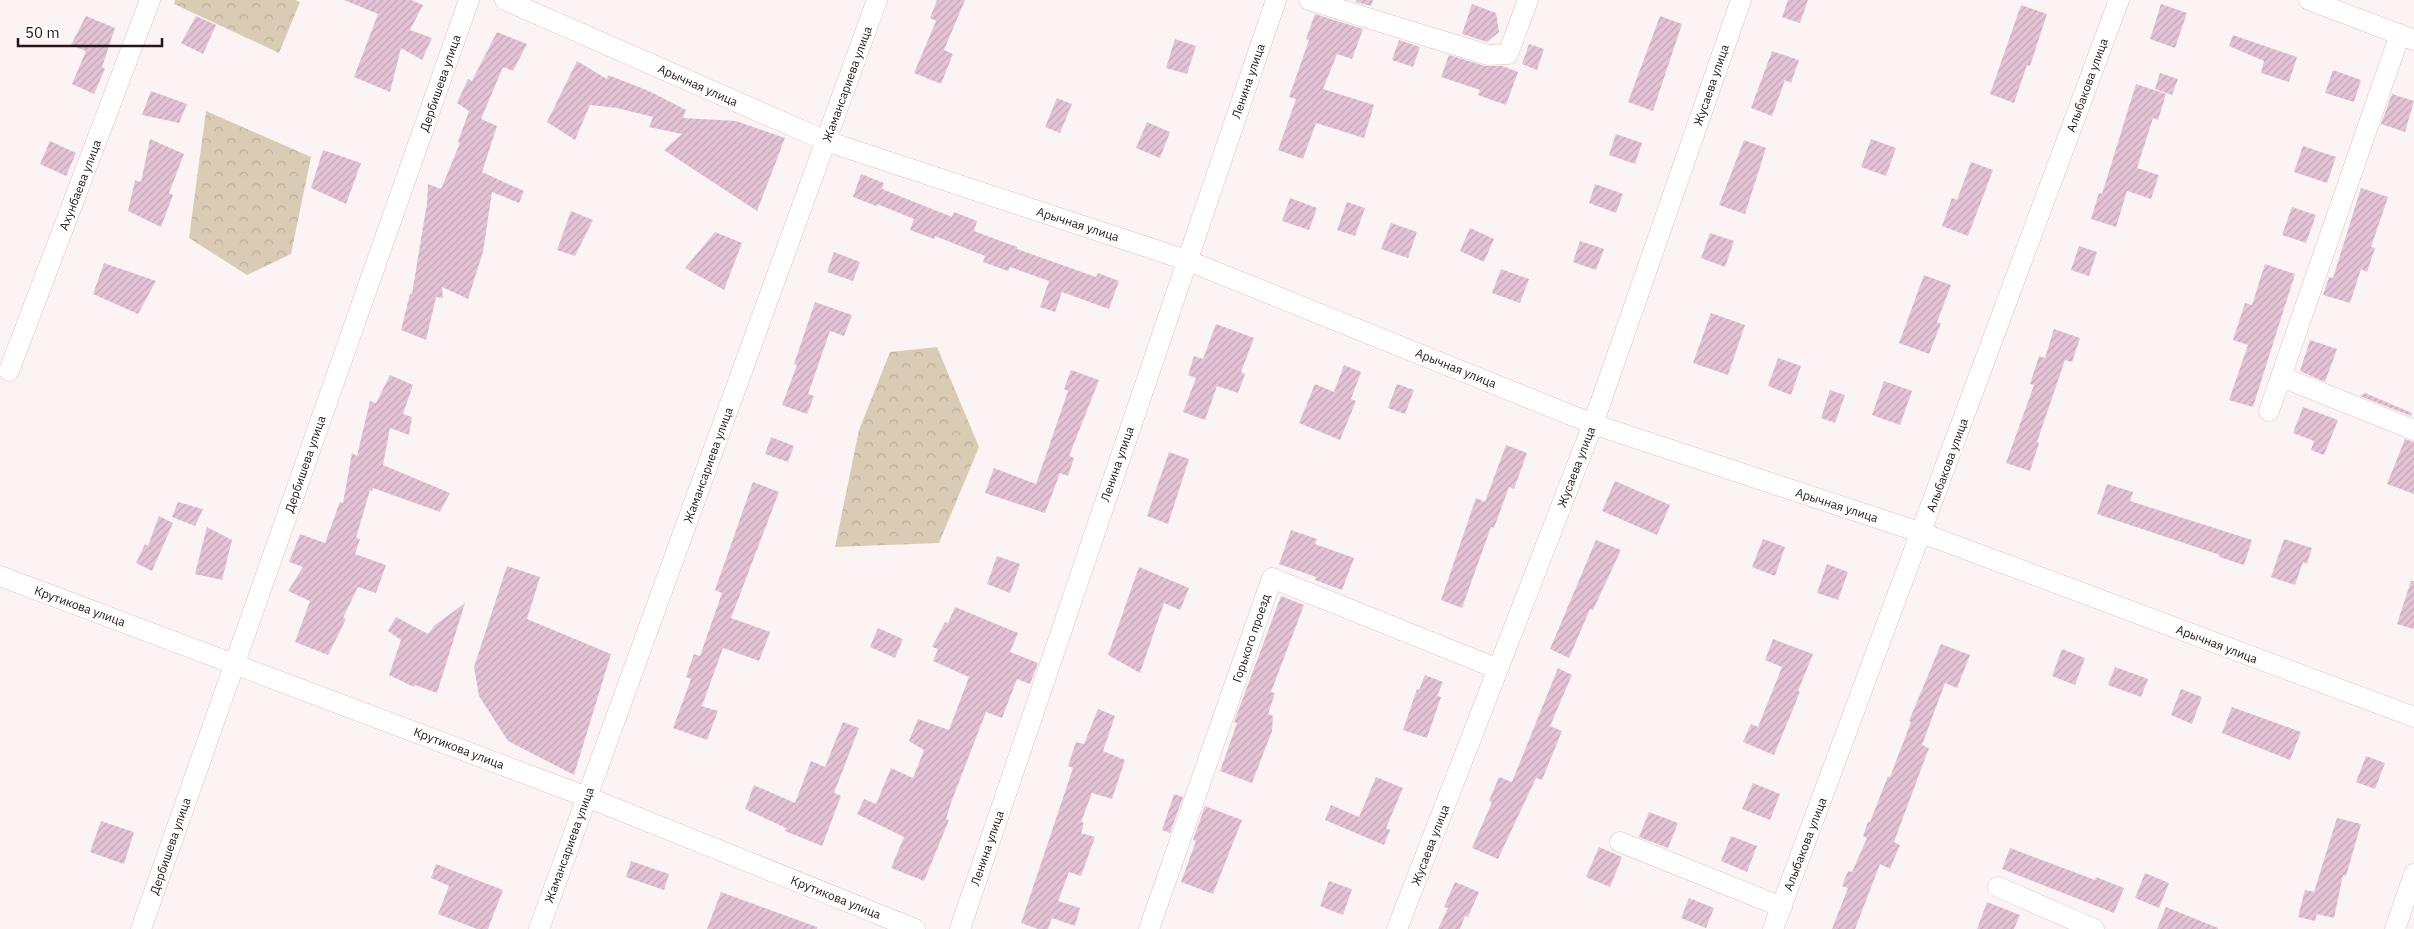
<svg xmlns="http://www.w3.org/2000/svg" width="2414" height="929" font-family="'IBM Plex Sans',sans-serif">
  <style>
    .forest { fill: url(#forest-crowns) }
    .building { fill: url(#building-hatch) }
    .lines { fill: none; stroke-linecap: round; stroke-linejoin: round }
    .minor-casing { stroke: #e3bdbf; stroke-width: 21 }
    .minor { stroke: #fff; stroke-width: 20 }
    .labels { text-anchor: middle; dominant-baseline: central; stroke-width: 5; stroke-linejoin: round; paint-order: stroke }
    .street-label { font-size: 12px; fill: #241617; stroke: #fff }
  </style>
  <defs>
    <pattern id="forest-crowns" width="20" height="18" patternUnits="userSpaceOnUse" patternTransform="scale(1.25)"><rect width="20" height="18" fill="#dacbb5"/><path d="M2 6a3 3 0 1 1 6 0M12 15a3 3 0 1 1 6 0" fill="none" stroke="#bbae9b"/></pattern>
    <pattern id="building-hatch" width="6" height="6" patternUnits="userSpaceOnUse" patternTransform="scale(1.25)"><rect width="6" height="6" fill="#e3c3d5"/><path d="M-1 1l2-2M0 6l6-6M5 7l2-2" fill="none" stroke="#c3a7b6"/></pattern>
  </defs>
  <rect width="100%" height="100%" fill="#fcf4f4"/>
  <path class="forest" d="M175,0H295L300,2L279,53L174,4Z
    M206,111L311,157L291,254L247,275L189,238Z
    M937,347L979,447L939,543L835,547L859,430L890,352Z"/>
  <path class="building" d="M344,0H411L423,5L410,30L432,38L422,60L401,48L390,92L354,77L378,14Z
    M937,0H965L944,50L953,54L941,84L914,73L936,21L930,18Z
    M1357,0H1373L1371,6L1356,2Z
    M1788,0H1808L1800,23L1782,17Z
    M1472,4L1496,13L1499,32L1487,42L1462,34Z
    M2161,4L2187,13L2175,48L2150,39Z
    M2021,5L2047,14L2030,66L2027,65L2014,103L1990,94Z
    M1315,14L1363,29L1352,59L1337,54L1323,89L1374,105L1364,138L1316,123L1303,159L1278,150L1296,99L1289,97L1309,40L1306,39Z
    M86,16L115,28L102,67L105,69L94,94L72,84L86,51L71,45Z
    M196,16L216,25L203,54L181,43Z
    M1660,16L1682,24L1653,111L1628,102Z
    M497,32L527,44L513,71L503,67L481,119L497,126L482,172L524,191L519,203L492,192L483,252L468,299L442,287L443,298L436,297L426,340L401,330L410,294H412L427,203L428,184L441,189L460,143L458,142L469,111L457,103L468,79L472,81Z
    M2233,35L2297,57L2289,82L2261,73L2264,61L2229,46Z
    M1175,39L1196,46L1187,74L1166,68Z
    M1399,40L1420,47L1413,67L1392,60Z
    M1529,44L1544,49L1537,70L1522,64Z
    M1772,51L1799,60L1791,83L1785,80L1772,116L1751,108Z
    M1449,55L1485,66H1502L1518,72L1506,105L1478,95L1480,90L1441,77Z
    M577,61L607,79L608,75L649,91L686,110L683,118L736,121L785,138L757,211L664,150L682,134L649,127L653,117L617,108L590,105L575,140L547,122Z
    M2333,70L2361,80L2354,102L2325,93Z
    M2160,73L2178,79L2172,95L2155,89Z
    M2136,84L2166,94L2158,120L2153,118L2137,168L2159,175L2151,199L2127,191L2116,227L2091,219L2099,193L2102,194Z
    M151,91L187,104L179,123L142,115Z
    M2392,94L2414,101L2405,132L2381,124Z
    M1057,98L1072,104L1060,133L1045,127Z
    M1147,122L1170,132L1160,158L1136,148Z
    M1616,134L1642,143L1635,164L1609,155Z
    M150,139L184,154L169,193L173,195L161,227L128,211L135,180L141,182Z
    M1871,139L1896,148L1886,176L1861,167Z
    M1744,140L1766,148L1745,214L1719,205Z
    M50,141L76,153L66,176L40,164Z
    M2303,146L2336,157L2327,183L2294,172Z
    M323,150L361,163L346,204L311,188Z
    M1971,162L1993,170L1968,236L1942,226L1952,198L1957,200Z
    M861,174L884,183L882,189L952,217L954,212L977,221L974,231L1017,247V249L1096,277L1098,273L1119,281L1109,309L1062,292L1055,312L1040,307L1049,281L1010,267L1008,271L983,262L985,256L935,236L934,239L910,230L914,219L877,204L876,206L853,197Z
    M1595,184L1623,194L1616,213L1589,203Z
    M2361,188L2388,197L2371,247L2375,248L2367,272L2361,269L2350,303L2323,295L2329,277L2333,278Z
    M1290,198L1317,208L1309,230L1282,221Z
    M1347,202L1365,208L1355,236L1337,230Z
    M2292,207L2316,215L2306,243L2282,235Z
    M571,211L593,220L575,256L557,250Z
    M1391,223L1417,232L1408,258L1381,249Z
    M1470,228L1494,239L1484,262L1460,251Z
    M715,232L742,243L724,290L685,268Z
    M1710,233L1734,241L1725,267L1701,258Z
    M1580,241L1604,249L1596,270L1573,262Z
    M2079,246L2097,252L2089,276L2071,270Z
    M834,252L860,262L853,281L827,272Z
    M104,263L156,281L138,314L93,294Z
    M2265,264L2295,274L2253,407L2229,400L2248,345L2233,340L2245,303L2252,305Z
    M1501,269L1529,279L1520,303L1492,293Z
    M1924,275L1951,285L1937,322L1941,323L1929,354L1899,343Z
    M815,302L852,315L844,336L830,331L808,394L814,396L807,414L782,405L797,365L794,364Z
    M1711,313L1745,325L1728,375L1693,363Z
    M1216,324L1254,338L1241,372L1245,374L1238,393L1217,386L1205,420L1183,412L1196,378L1188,375L1194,356L1203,359Z
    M2054,329L2080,338L2072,362L2065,360L2037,442L2039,443L2030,471L2006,463L2034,385L2030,384L2039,356L2045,358Z
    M2310,340L2337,349L2325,382L2300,371Z
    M1778,358L1801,366L1791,395L1768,386Z
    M1344,365L1361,372L1351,399L1356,401L1340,440L1299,423L1315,384L1334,392Z
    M1071,370L1099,380L1069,456L1074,458L1068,476L1060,473L1045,513L985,493L994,468L1036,484L1068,391L1064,389Z
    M390,375L413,385L403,414L412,417L409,435L390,428L383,465L450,493L440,512L373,488L372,491L370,490L356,538L360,539L355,554L386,565L376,593L358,587L343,618L346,619L328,655L295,642L310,601L288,591L303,567L289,562L300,534L325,543L340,502L343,503L352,453L357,456L370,401L376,403Z
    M1884,381L1912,391L1900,425L1872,415Z
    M1397,384L1414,390L1405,414L1388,408Z
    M1830,390L1845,395L1835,423L1821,418Z
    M2365,393L2412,413L2411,416L2360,396Z
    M2303,407L2338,420L2324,455L2311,450L2314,441L2293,433Z
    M771,437L794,446L788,462L765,454Z
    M2405,439L2414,442V494L2387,484Z
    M1506,445L1527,453L1514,489L1509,487L1494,528L1491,527L1462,608L1441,600L1476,498L1485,502Z
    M1169,452L1189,459L1168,524L1147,516Z
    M1615,481L1670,505L1657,535L1602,511Z
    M753,482L779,492L731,618L770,632L759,661L723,648L702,706L718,711L707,740L673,728L691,679L686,677L694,654L700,656L722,593L715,590Z
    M2107,484L2133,492L2130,501L2252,540L2244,565L2219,557L2220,555L2097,514Z
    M178,502L203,509L195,526L172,517Z
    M159,516L173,523L152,571L136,563L145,544L148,546Z
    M207,527L232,540L222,580L195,574Z
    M1291,530L1317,539L1315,544L1354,558L1342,590L1315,580L1316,577L1279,564Z
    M1763,539L1785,547L1775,576L1752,567Z
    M2284,539L2312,548L2307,564L2303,562L2295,585L2271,577Z
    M1596,540L1621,550L1593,610L1590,609L1569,658L1550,649Z
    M997,556L1020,564L1010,593L987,584Z
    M1827,564L1848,572L1838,600L1817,593Z
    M507,566L540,577L527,619L611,654L574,775L508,741L479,696L474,667Z
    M1139,567L1189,588L1180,610L1164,603L1140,673L1108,655Z
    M2411,581H2414V629L2397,624Z
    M1281,596L1304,605L1271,692L1275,693L1268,714L1273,716L1272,731L1252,783L1220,771L1237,723L1234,722Z
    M465,603L437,693L415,685L414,687L389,675L401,640L388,631L396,617L428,634L435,625Z
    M955,607L1018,633L1010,652L1038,663L1030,684L1017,679L1002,718L986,712L952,800L946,819L949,820L924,881L891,868L904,837L857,814L864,799L876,804L891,768L913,778L924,750L909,741L918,719L949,730L969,677L933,661L938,649L932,647L945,622L948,623Z
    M878,628L903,639L895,658L870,647Z
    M1773,639L1813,654L1798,691L1800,692L1774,755L1743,742L1751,724L1758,727L1782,667L1765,660Z
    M1941,644L1970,655L1957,688L1945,683L1922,745L1929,748L1894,842L1900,845L1890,869L1880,864L1855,929H1832L1848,888L1842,886L1848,871L1852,872L1867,838L1863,836L1868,822H1870L1888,776L1890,777L1911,722L1909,721Z
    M2062,649L2085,658L2075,685L2052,676Z
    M2115,667L2148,679L2141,697L2108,685Z
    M1558,668L1572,675L1550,726L1562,731L1542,780L1536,778L1498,859L1472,848L1492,802L1489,801L1499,777L1512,782Z
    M1425,675L1443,682L1437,696L1441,697L1427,738L1403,730L1417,689L1419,690Z
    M2181,689L2202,697L2192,724L2171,715Z
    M2232,707L2301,732L2290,760L2222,733Z
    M1098,709L1115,716L1103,751L1125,760L1112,799L1092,793L1081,822L1084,823L1081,833L1095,837L1081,876L1069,872L1058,901L1080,908L1075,926L1052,918L1048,929H1038L1021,923L1073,768L1068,766L1076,742L1084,744Z
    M843,722L859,728L834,793L841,796L822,846L785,831L786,828L745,809L754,785L795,803L811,761L825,767Z
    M2366,756L2385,763L2375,789L2356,782Z
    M1376,777L1403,788L1386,828L1390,830L1384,845L1325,820L1331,805L1359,817Z
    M1753,783L1780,794L1770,820L1742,809Z
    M1174,794L1183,797L1170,833L1162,830Z
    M1205,806L1242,820L1213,894L1181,882L1196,841L1193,840Z
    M1649,812L1678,823L1668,848L1639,837Z
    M2337,818L2361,824L2346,876L2343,875L2334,918L2317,914L2315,921L2298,917L2305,890L2314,892Z
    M101,821L134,832L124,864L90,852Z
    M1731,836L1757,846L1747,872L1721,861Z
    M1599,847L1622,857L1610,887L1586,877Z
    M2010,848L2095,880L2096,877L2124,888L2114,913L2002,869Z
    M631,861L669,874L664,890L626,877Z
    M436,864L503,890L488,929H477L438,914L449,886L431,878Z
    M2145,873L2169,883L2159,908L2135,898Z
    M1329,881L1352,889L1343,915L1320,906Z
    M1455,882L1479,892L1468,917L1465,916L1460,929H1438L1448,908L1444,907Z
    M721,892L817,927V929H707Z
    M1689,898L1714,908L1706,928L1681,918Z
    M1987,902L2020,915L2014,929H1977Z
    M2166,907L2218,928V929H2157Z"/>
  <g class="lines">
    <defs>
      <path id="minor" d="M505,0L826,141L1186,260L1593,424L1922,533L2414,717
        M1309,0L1488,55L1508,54L1528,0
        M2309,0L2414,40
        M9,371L150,0
        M2282,377L2414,430
        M2269,411L2400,34
        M0,576L587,797L915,929
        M1620,842L1782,907
        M1998,887L2094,929
        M141,929L469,0
        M539,929L877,0
        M960,929L1276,0
        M1149,929L1272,578L1498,669
        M1397,929L1593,424L1741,0
        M1773,929L2119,0
        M2395,929L2414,874"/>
    </defs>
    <use href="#minor" class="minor-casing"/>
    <use href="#minor" class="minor"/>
  </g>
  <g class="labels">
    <g class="street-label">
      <text transform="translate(1248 81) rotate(-71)">Ленина улица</text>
      <text transform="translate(440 83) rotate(-71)">Дербишева улица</text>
      <text transform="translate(847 84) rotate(-70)">Жамансариева улица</text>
      <text transform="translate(698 85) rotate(24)">Арычная улица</text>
      <text transform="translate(1711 85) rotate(-71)">Жусаева улица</text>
      <text transform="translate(2087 85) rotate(-70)">Алыбакова улица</text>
      <text transform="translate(80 185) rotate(-69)">Ахунбаева улица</text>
      <text transform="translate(1078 224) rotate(18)">Арычная улица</text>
      <text transform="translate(1456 368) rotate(22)">Арычная улица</text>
      <text transform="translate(305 464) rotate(-71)">Дербишева улица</text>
      <text transform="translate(1117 464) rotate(-71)">Ленина улица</text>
      <text transform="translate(708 465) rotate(-70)">Жамансариева улица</text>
      <text transform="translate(1947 465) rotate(-70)">Алыбакова улица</text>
      <text transform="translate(1576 467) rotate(-69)">Жусаева улица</text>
      <text transform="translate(1837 505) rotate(18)">Арычная улица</text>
      <text transform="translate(80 606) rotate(20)">Крутикова улица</text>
      <text transform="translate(1251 638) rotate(-71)">Горького проезд</text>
      <text transform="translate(2217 644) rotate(21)">Арычная улица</text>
      <text transform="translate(459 748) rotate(21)">Крутикова улица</text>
      <text transform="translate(1805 844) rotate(-69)">Алыбакова улица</text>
      <text transform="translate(569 845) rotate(-70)">Жамансариева улица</text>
      <text transform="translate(1430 845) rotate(-69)">Жусаева улица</text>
      <text transform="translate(170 846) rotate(-71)">Дербишева улица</text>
      <text transform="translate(987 848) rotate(-71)">Ленина улица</text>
      <text transform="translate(836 897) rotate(22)">Крутикова улица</text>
    </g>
  </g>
  <path d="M18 38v8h144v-8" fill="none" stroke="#241617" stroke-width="2.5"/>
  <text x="25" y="38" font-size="15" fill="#241617" stroke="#ffffff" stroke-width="4" paint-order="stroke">50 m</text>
</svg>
